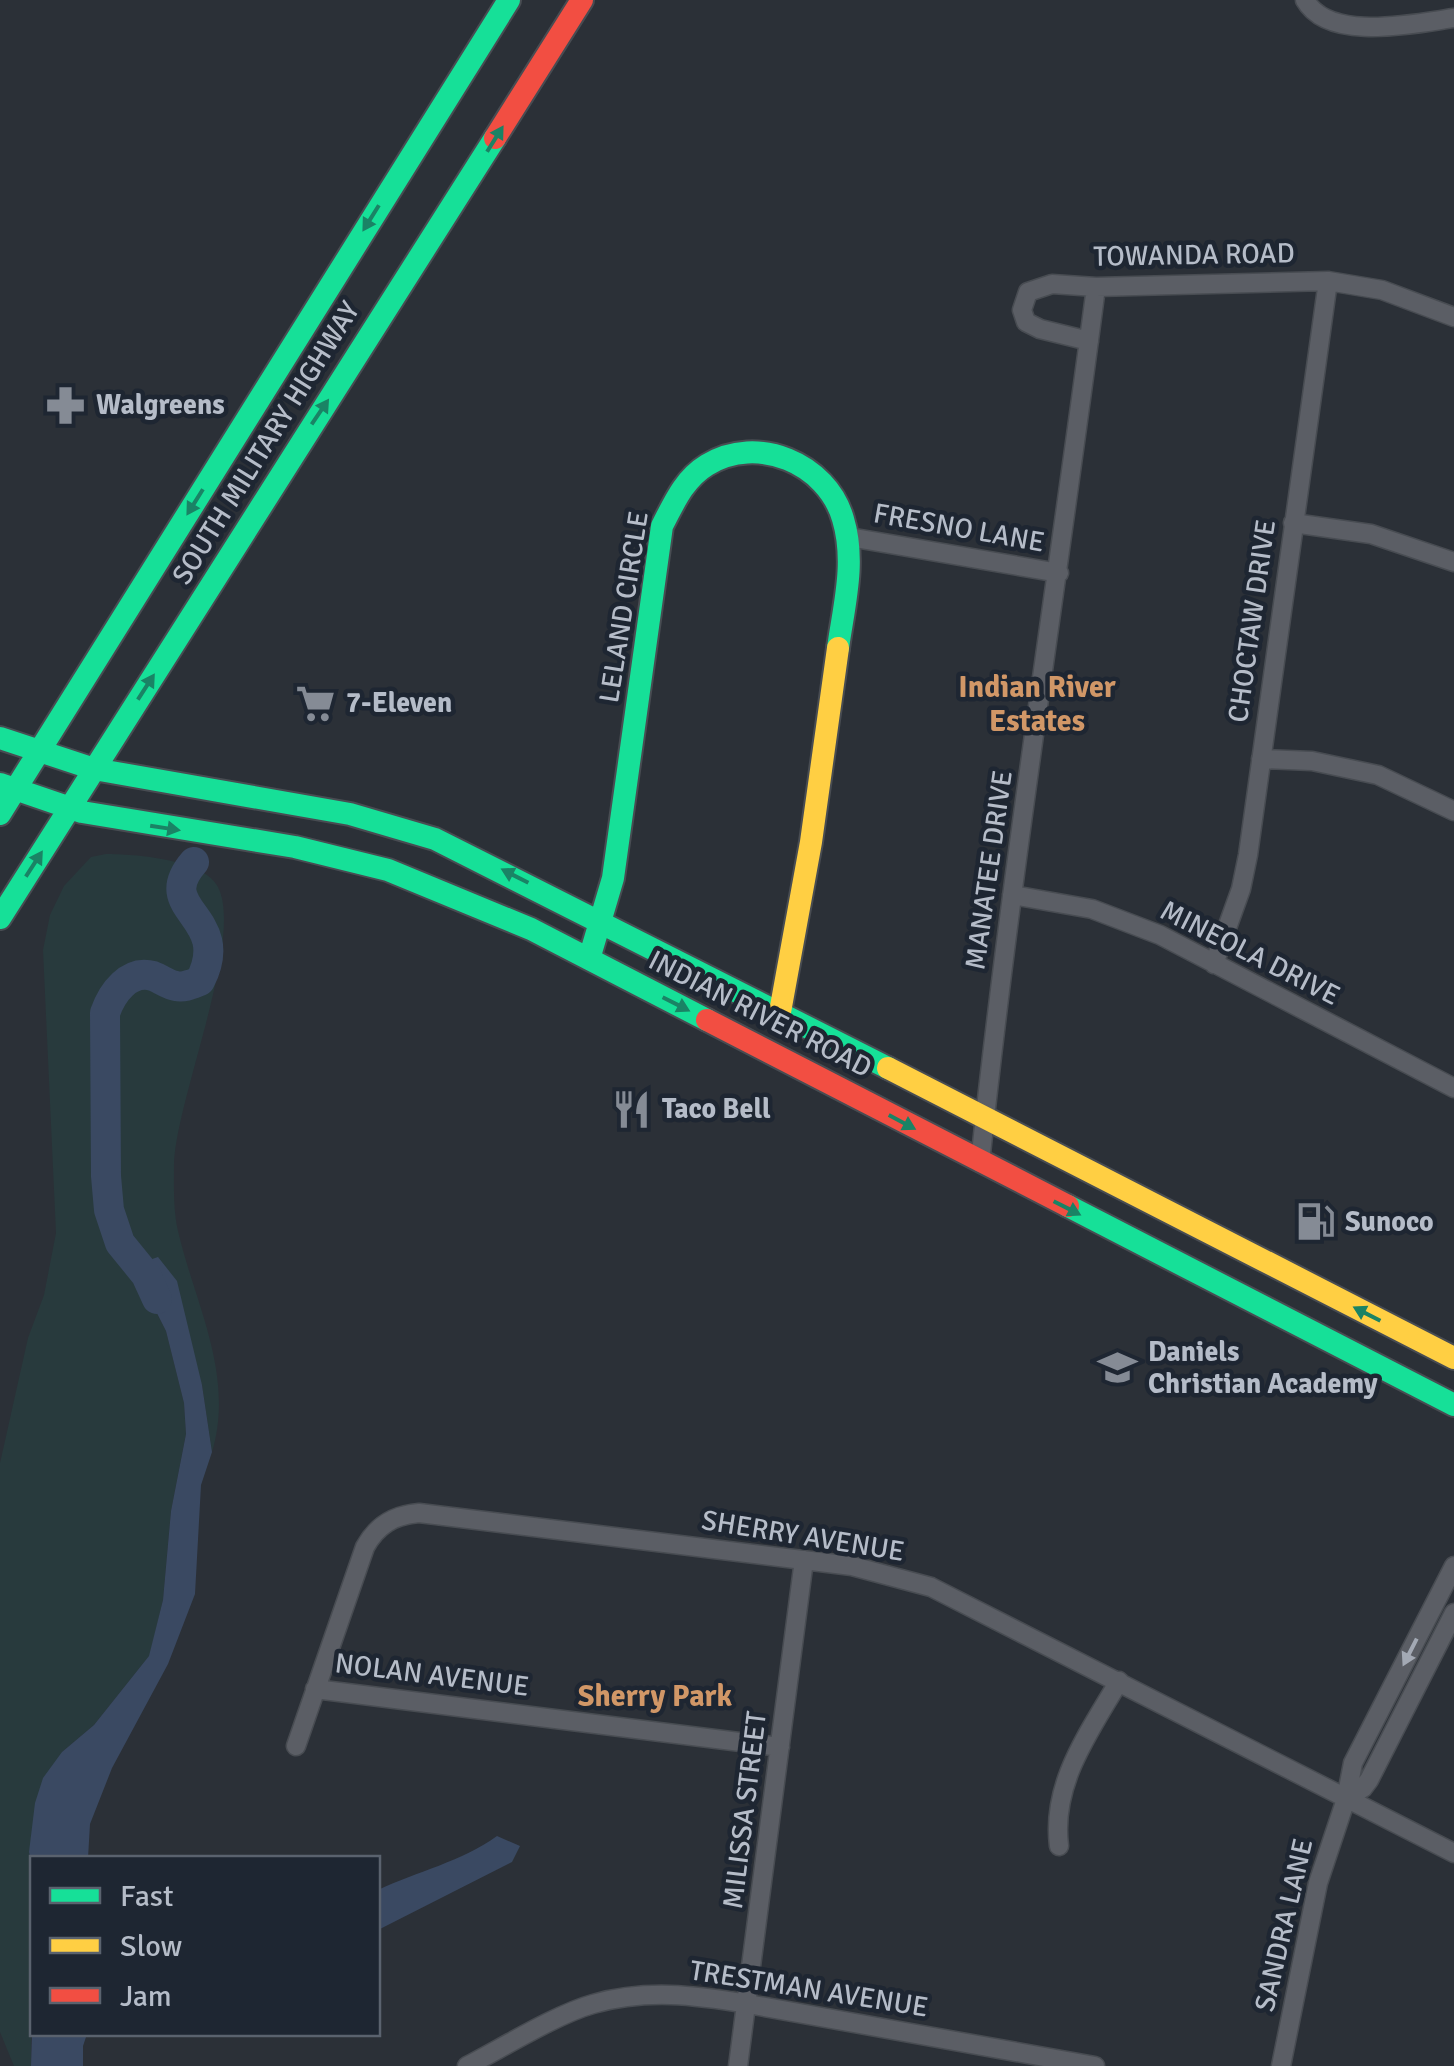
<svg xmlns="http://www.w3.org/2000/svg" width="1454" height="2066" font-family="Signika,sans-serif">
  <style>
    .green { fill: #283a3d }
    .water { fill: #3a4962 }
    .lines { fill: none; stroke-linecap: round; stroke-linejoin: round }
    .river { stroke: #3a4962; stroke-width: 30 }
    .street-casing { stroke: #484c52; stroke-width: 21 }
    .fast-casing { stroke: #484c52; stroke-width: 26 }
    .slow-casing { stroke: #484c52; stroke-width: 26 }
    .jam-casing { stroke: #484c52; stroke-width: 26 }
    .street { stroke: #5b5e65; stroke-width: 18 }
    .fast { stroke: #16e098; stroke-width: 22 }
    .slow { stroke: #ffcf43; stroke-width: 22 }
    .jam { stroke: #f24e42; stroke-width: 22 }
    .oneway { fill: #1a8365 }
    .oneway2 { fill: #a3a9b4 }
    .labels { text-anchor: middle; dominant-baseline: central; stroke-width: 9; stroke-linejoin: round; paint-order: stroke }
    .street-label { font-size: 28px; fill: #b5bcc8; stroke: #1e2632 }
    .poi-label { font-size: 28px; font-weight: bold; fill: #b5bcc8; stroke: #1e2632; text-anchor: start }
    .neighbourhood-label { font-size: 30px; font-weight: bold; fill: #d19767; stroke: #1e2632 }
  </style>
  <rect width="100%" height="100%" fill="#2b3037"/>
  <path class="green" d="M106,854C134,854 204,859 218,887C244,939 177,1097 174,1163C174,1185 173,1209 178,1231C195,1304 235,1375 212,1452L202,1385L137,1274L166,1331L184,1403L186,1434L171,1511L163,1600L150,1655L94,1725L62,1752L29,1852L32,1866L31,2066H14L0,2032V1463L28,1338L44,1295L56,1233L43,950L50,915L64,886L91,857Z"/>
  <path class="water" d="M158,1257L177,1281L202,1385L212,1452L201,1485L195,1594L168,1664L112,1768L90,1824L88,1858H32V1866L29,1852L35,1803L43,1778L62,1752L94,1725L149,1656L163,1600L171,1511L186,1434L184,1403L166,1331L137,1274L138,1264Z
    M497,1836L520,1846L512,1862L378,1930V1890C418,1871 461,1862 497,1836Z
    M32,2032L87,2034L83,2046V2066H31Z"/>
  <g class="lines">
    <path class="river" d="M157,1299L146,1275L120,1243L109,1210L106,1176L105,1013C112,993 129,969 153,976C161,979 168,985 176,986C184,988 192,984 200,981C234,915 151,911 194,862"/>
    <defs>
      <path id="street" d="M1305,0C1329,42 1412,24 1454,18
        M1089,341L1040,329L1026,322L1022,310L1028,292L1052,284L1096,287L1328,281L1382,290L1454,317
        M1293,523L1371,534L1454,562
        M849,537L1059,573
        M1261,759L1312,761L1378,775L1454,811
        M1012,895L1092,909L1160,935L1454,1088
        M1214,964L1241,889L1248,855L1328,281
        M980,1163C1011,870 1058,579 1096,287
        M315,1689L780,1747
        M296,1746L365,1547C377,1525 394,1515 419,1513L852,1566L931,1587L1454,1853
        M1346,1799L1363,1788L1369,1780L1454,1613
        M1059,1846C1051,1783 1089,1733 1119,1681
        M467,2066C502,2048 557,2014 593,2004C646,1989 695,1995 748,2004L1095,2066
        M738,2066L804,1560
        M1281,2066L1318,1883L1346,1799L1353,1763L1454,1566"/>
      <path id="fast" d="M0,738L94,769L350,814L435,839L888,1068
        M0,784L82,812L295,847L388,870L531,929L707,1020
        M0,814L509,0
        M0,918L495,138
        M589,959L613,878L662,526C674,503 684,479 707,465C757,434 827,463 843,519C856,562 844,605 838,648
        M1068,1206L1454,1405"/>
      <path id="slow" d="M780,1012L811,842L838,648
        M888,1068L1454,1358"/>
      <path id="jam" d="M495,138L582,0
        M707,1020L1068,1206"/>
    </defs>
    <use href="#street" class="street-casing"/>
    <use href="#fast" class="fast-casing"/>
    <use href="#slow" class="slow-casing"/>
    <use href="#jam" class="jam-casing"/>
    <use href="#street" class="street"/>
    <use href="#fast" class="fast"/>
    <use href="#slow" class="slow"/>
    <use href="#jam" class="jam"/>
  </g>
  <defs><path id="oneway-solid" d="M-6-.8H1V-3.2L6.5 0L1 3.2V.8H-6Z" transform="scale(2.5)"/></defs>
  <g class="oneway">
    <use href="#oneway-solid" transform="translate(495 139) rotate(-58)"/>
    <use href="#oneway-solid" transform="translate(371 218) rotate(122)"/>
    <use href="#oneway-solid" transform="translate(320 412) rotate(-56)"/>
    <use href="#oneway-solid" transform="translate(195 502) rotate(122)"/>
    <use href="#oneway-solid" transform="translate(146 687) rotate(-57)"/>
    <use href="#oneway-solid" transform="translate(165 828) rotate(9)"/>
    <use href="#oneway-solid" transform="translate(34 864) rotate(-57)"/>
    <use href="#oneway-solid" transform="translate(515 876) rotate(-153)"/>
    <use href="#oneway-solid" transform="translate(676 1004) rotate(27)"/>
    <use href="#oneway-solid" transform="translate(902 1122) rotate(28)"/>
    <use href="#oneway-solid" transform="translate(1067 1208) rotate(27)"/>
    <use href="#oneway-solid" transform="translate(1367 1314) rotate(-153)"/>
  </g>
  <use class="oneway2" href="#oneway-solid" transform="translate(1410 1652) rotate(117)"/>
  <defs>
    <symbol id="pharmacy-bare" viewBox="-9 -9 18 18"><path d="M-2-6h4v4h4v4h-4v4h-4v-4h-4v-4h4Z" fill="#858b95" stroke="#1e2632" stroke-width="2.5" paint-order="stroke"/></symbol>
    <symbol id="supermarket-bare" viewBox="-9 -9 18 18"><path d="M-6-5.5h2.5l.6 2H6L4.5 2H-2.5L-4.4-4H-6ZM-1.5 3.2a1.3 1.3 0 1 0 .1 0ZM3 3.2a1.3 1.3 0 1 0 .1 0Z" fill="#858b95" stroke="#1e2632" stroke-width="2.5" paint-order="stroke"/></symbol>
    <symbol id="restaurant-bare" viewBox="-9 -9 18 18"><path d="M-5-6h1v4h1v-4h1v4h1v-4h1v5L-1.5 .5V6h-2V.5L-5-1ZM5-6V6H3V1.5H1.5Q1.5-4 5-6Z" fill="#858b95" stroke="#1e2632" stroke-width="2.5" paint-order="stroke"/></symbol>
    <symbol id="fuel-bare" viewBox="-9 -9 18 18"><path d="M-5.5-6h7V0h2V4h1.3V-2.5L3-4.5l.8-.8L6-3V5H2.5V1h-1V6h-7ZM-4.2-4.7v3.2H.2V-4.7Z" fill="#858b95" stroke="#1e2632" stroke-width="2.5" paint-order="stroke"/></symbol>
    <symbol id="school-bare" viewBox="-9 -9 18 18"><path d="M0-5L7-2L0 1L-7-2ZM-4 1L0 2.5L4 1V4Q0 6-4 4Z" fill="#858b95" stroke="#1e2632" stroke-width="2.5" paint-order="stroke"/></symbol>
  </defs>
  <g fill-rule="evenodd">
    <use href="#pharmacy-bare" x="38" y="378" width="55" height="55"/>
    <use href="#supermarket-bare" x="288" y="676" width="55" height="55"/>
    <use href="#restaurant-bare" x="604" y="1082" width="55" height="55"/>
    <use href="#fuel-bare" x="1288" y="1194" width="55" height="55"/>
    <use href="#school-bare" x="1090" y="1340" width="55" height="55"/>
  </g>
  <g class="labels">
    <g class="street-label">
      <text transform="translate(1194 255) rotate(-1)">TOWANDA ROAD</text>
      <text transform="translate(266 443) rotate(-58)">SOUTH MILITARY HIGHWAY</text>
      <text transform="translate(959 528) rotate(10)">FRESNO LANE</text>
      <text transform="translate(624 607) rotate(-81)">LELAND CIRCLE</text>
      <text transform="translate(1252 621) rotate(-82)">CHOCTAW DRIVE</text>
      <text transform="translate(989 870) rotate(-82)">MANATEE DRIVE</text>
      <text transform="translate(1250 953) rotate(27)">MINEOLA DRIVE</text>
      <text transform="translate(760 1014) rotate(27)">INDIAN RIVER ROAD</text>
      <text transform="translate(803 1536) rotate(9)">SHERRY AVENUE</text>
      <text transform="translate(432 1675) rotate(7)">NOLAN AVENUE</text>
      <text transform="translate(745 1810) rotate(-83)">MILISSA STREET</text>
      <text transform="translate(1284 1925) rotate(-77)">SANDRA LANE</text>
      <text transform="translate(809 1989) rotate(9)">TRESTMAN AVENUE</text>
    </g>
    <g class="poi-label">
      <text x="96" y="405">Walgreens</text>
      <text x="346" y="703">7-Eleven</text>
      <text x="662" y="1109">Taco Bell</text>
      <text x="1345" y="1222">Sunoco</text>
      <text x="1148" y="1352">Daniels<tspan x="1148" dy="32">Christian Academy</tspan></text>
    </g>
    <g class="neighbourhood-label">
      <text x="1037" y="687">Indian River<tspan x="1037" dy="34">Estates</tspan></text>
      <text x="655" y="1696">Sherry Park</text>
    </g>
  </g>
  <rect x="30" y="1856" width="350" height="180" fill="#1e2632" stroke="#5a626e" stroke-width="2.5"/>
  <rect x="50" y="1888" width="50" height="15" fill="#16e098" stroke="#5a626e" stroke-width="2.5"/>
  <text x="120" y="1906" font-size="30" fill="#b5bcc8">Fast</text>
  <rect x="50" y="1938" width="50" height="15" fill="#ffcf43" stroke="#5a626e" stroke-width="2.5"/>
  <text x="120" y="1956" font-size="30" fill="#b5bcc8">Slow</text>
  <rect x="50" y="1988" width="50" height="15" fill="#f24e42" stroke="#5a626e" stroke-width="2.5"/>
  <text x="120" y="2006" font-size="30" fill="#b5bcc8">Jam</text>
</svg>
